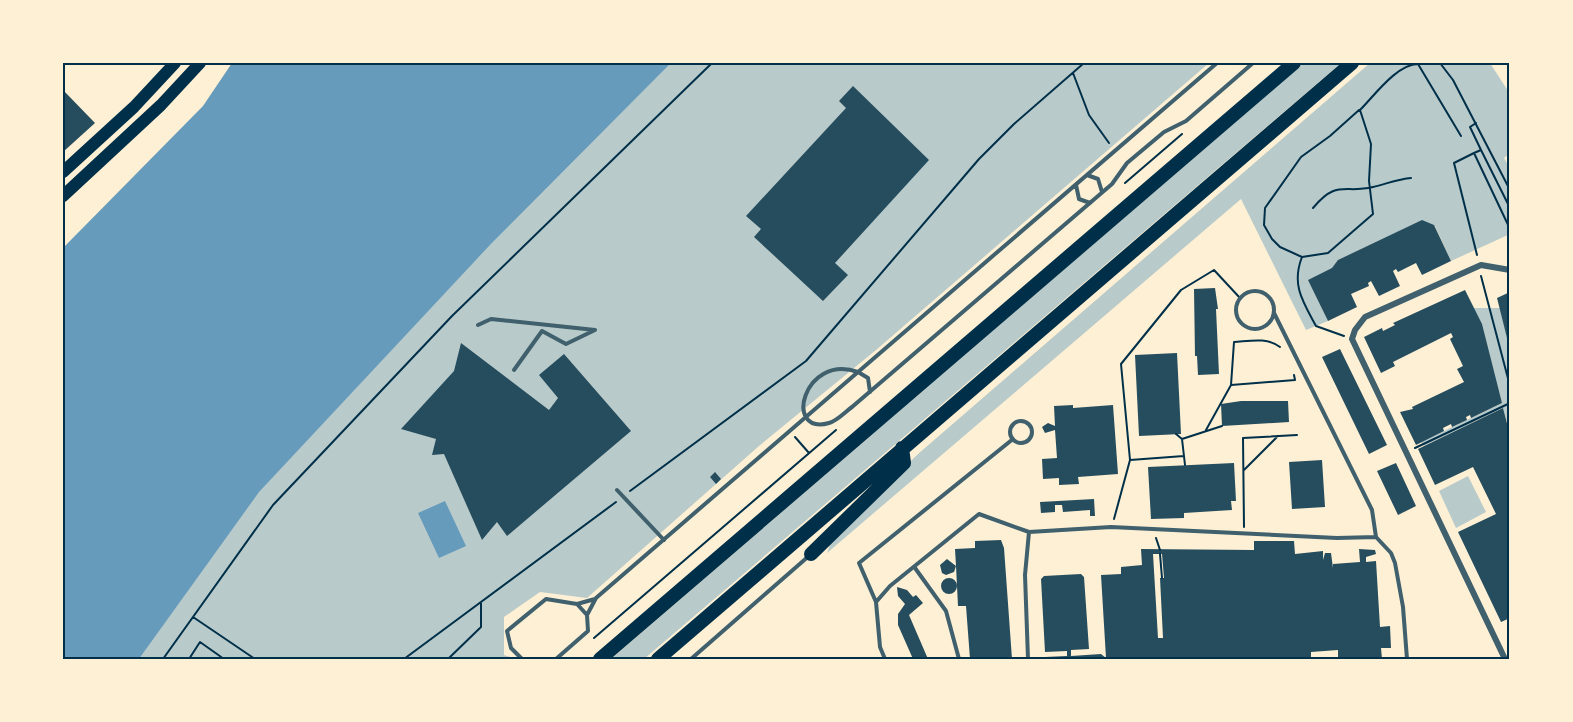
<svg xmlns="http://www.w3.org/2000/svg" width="1573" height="722" font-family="Helvetica,sans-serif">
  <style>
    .green { fill: #b9caca }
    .water { fill: #669bbc }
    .building { fill: #264d5e; fill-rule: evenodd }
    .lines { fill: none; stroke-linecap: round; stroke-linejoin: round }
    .path { stroke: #003049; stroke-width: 2 }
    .service { stroke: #3f606c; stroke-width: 4 }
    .minor { stroke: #3f606c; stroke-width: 6 }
    .primary { stroke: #003049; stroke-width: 12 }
    .motorway { stroke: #003049; stroke-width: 14 }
    .neatline { fill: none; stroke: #003049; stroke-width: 2 }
  </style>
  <rect width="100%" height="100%" fill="#fdf0d5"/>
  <path class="green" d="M671,63H1209L876,350L759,446L587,598L540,592L504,617V655L516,659H139L258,492L491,244Z
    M1304,63H1341L644,659H611Z
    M1370,63H1490L1510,94V153L1504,158L1510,168V234L1451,261L1435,226L1309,280L1328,321L1306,330L1241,199L827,553L833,537L918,454Z
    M1473,308H1500L1510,349V435L1503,408L1424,446L1421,442L1502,403Z
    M1468,476L1486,512L1456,528L1439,491Z"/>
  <path class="water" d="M232,63H671L491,244L259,492L139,659H63V248L203,106Z
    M445,501L466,546L439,558L418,513Z"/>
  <path class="building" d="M853,86L929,160L835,263L848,275L823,301L754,237L761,229L746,216L846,108L839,101Z
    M63,90L95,123L63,152Z
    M1422,220L1434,225L1451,261L1422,275L1416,263L1398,272L1396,269L1393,271L1400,286L1379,296L1371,281L1368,283L1369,286L1351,294L1357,307L1328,321L1308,280L1332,268L1338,260Z
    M1215,288L1218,309H1216L1219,374L1198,375L1197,356H1195L1194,289Z
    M1465,290L1482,324L1502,403L1471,418L1470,415L1466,417L1467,420L1452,427L1451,424L1443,428L1444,431L1416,445L1400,412L1413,409L1412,407L1464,382L1457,369L1463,366L1450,339L1453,337L1451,333L1393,362L1395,366L1381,373L1364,337L1382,328L1383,331L1395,325L1393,323Z
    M1510,292V346H1509L1497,298Z
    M461,343L549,410L558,398L539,375L564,354L631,431L507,536L497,522L482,540L444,454L432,455L436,439L401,429L454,371Z
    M1340,349L1387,445L1369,454L1322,357Z
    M1177,353L1181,434L1139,436L1135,355Z
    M1241,401H1288L1289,422L1222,426L1221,404Z
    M1073,405V408L1113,405L1118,474L1078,477L1079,484L1059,485V478L1043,479L1042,459L1057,458L1055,430L1045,433L1042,427L1048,423L1055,426L1054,406Z
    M1503,408L1510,435V618L1501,622L1458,532L1496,514L1473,467L1435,485L1418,449Z
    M1322,460L1325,507L1292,509L1289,462Z
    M1234,463L1236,501H1231L1232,510L1184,513V518L1151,519L1148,467Z
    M1396,463L1416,506L1398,515L1377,471Z
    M715,472L721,479L716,484L710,477Z
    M1094,499L1095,516H1090V510L1063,512L1062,505H1055V512L1041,513L1040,502Z
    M1001,540L1004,548L1012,659H970L966,606H958L956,566L954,572L946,575L942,573L940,565L947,559L956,566L955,549L975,548V541Z
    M1254,541H1294L1295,554L1323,551V560L1325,553H1331L1333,568V564L1360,562L1359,549L1375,550L1376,554L1366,557V562L1376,561L1380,627L1390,626L1391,648H1381L1382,659H1338V650L1311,652V659H1045V657L1067,656V651L1045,652L1041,579L1044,576L1081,574L1084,577L1089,649L1071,650V656L1101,654L1106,658L1101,575L1121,574V567L1142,565L1141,549L1254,550ZM1153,554H1162L1164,578H1160L1163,638H1158Z
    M941 586a8 8 0 1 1 16 0a8 8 0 1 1-16 0Z
    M897,587L907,590L913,597L916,595L923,603L909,615L928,659H913L898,625V614L905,604L898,596Z"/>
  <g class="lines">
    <path class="path" d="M1440,63L1453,80L1510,190
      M1073,73L1089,115L1109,143
      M1476,123L1470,127L1481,150
      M1474,153L1454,163L1477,255
      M1125,183L1182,134
      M1313,208C1337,179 1344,194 1373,187C1386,184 1398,179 1411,178
      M1510,208L1481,150L1474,153L1510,229
      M1302,257L1280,247L1272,239L1264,225L1265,208L1301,157L1330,136L1359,110
      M1481,276L1510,386
      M1344,336L1316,326C1303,302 1291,285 1302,257L1328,253L1373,214L1369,181L1371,144L1360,110C1374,96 1397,64 1418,64L1461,136
      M1231,385L1234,342C1250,341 1267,337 1280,347
      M1206,430L1231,385L1295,380L1294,375
      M1176,434L1182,439L1185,465
      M795,437L809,453
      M1182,439L1222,426
      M1415,448L1510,403
      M1130,460L1184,456
      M1244,470L1278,436
      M630,491L806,361L979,159L1014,124L1084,63
      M1114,519L1130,460L1121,364L1181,290L1214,270L1240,298
      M1244,527L1243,438L1297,435
      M1156,538L1160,550
      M1160,554L1162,578
      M193,617L255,659
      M594,638L836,430
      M163,659L273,505L452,316L712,63
      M189,659L200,642L224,659
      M404,659L616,502
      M448,659L481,627V603"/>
    <path class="service" d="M1217,63L858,372C803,353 783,436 829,423C837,421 845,412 852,407L1112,184L1127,163L1164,132L1186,121L1253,63
      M1087,175L1098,179L1102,192
      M1076,185L1079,199L1090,203
      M1236 310a19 19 0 1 1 38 0a19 19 0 1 1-38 0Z
      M1274,313L1372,510L1376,537
      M478,325L491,319L595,330L566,344L542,331L514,370
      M1010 432a11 11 0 1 1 22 0a11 11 0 1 1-22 0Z
      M617,490L664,540
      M915,568L946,611L959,659
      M876,602L859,563L1013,439
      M587,615L596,598L858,372L868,378L870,392
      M522,659L511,648L507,631L546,599L577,604L595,599
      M556,659L588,631L587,615L577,604
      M691,659L810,555
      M885,659L880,647L876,602L890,586L979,514L1029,532
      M1028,659L1025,575L1029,532L1111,527L1337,538L1376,537L1391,553L1395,563L1403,607L1407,659"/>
    <path class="minor" d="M1505,659L1352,339L1355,330L1365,317L1481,265L1510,270"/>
    <path class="primary" d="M63,172L134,107L175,63
      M63,196L161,105L200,63"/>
    <path class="motorway" d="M811,554L904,463L902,448
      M600,659L1294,63
      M658,659L1352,63"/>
  </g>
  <rect width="1573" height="722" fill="none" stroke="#fdf0d5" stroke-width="129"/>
  <rect x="64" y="64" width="1444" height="594" class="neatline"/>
</svg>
